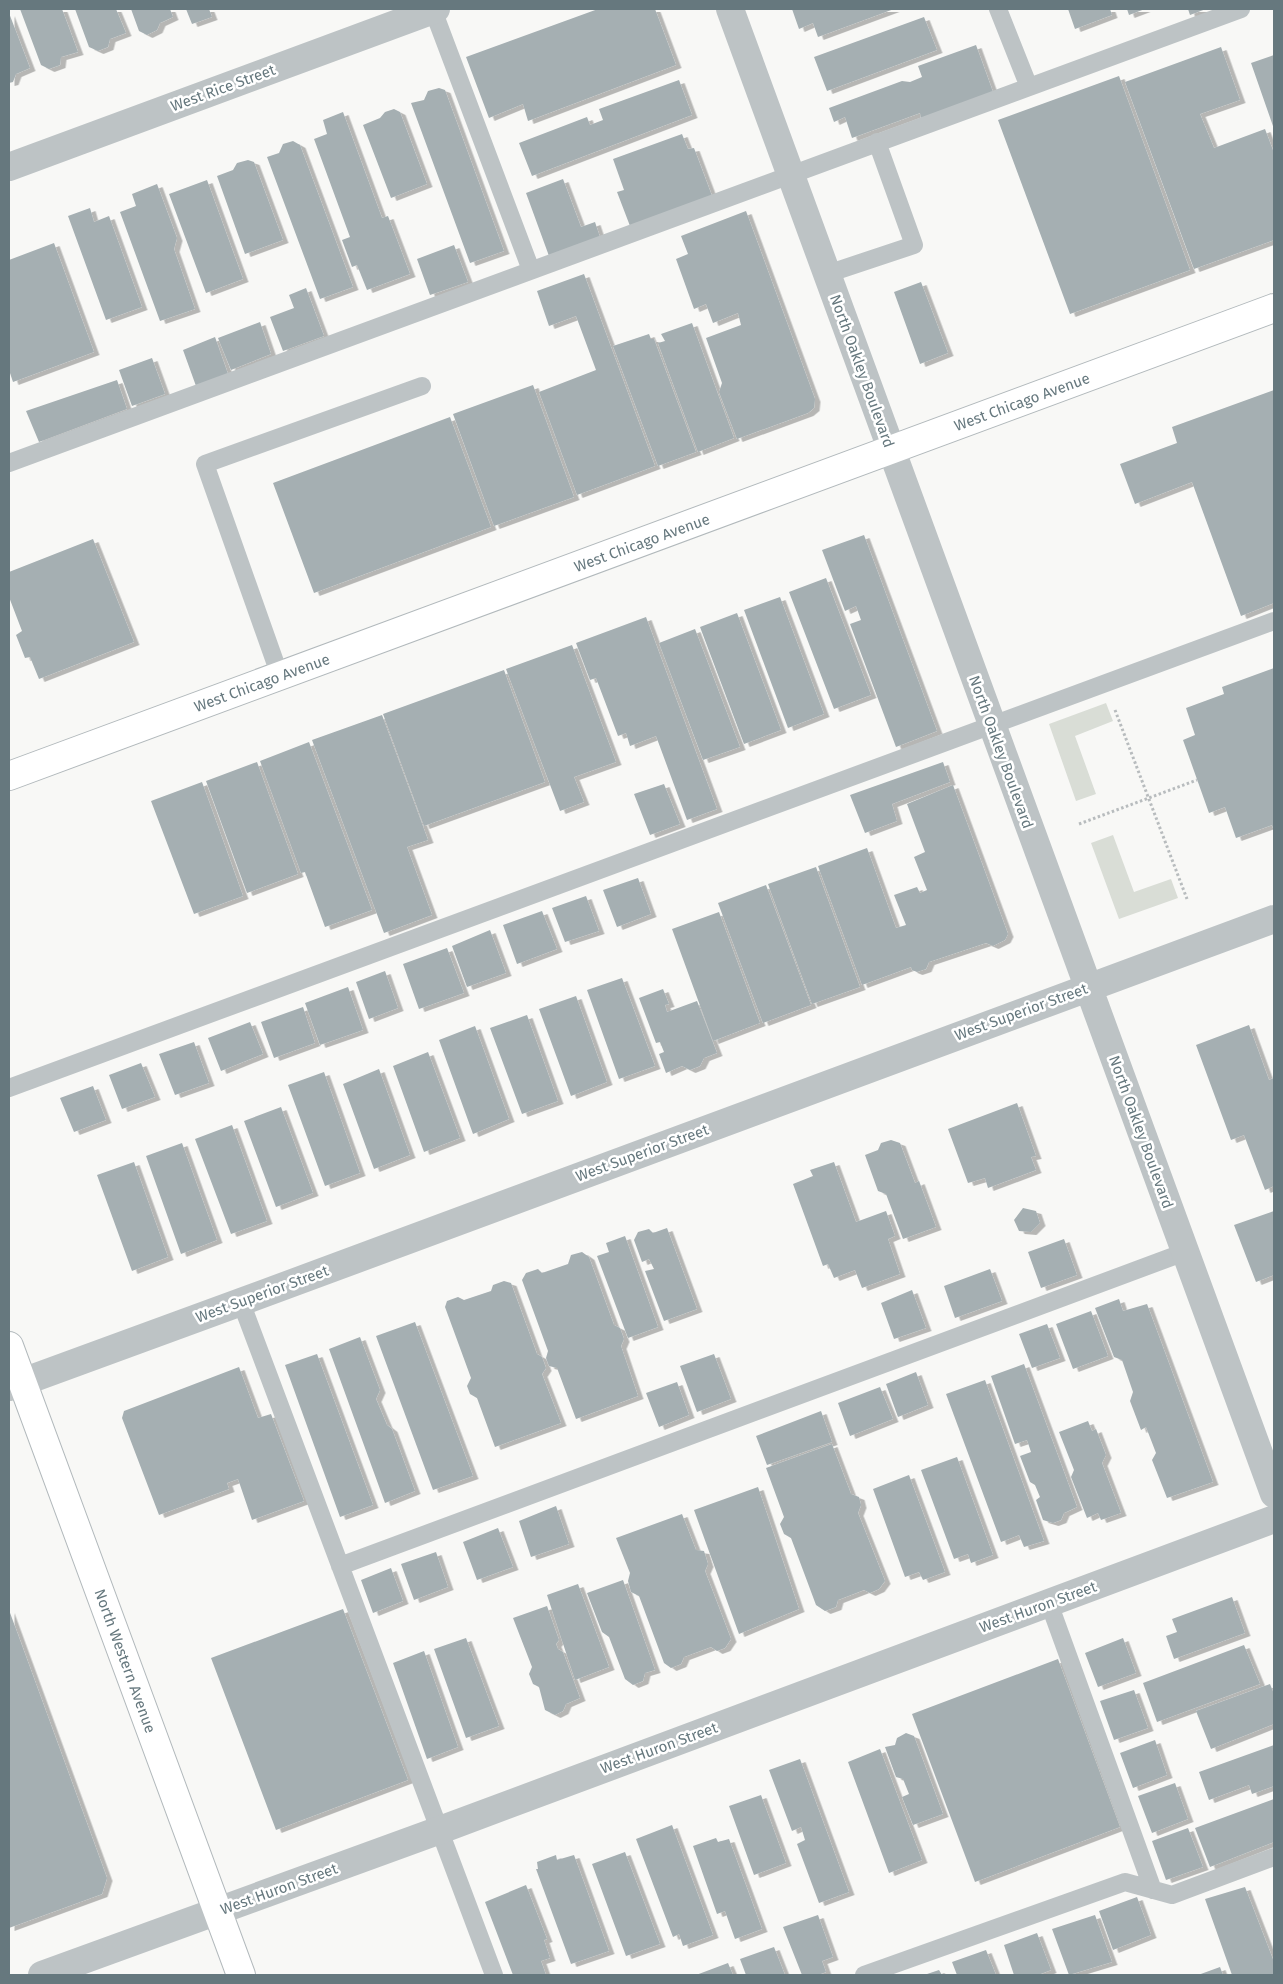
<svg xmlns="http://www.w3.org/2000/svg" width="1283" height="1984" font-family="'Fira Sans',sans-serif">
  <style>
    .green { fill: #d9ddd6 }
    .building { fill: #a5afb2; filter: url(#shadow) }
    .lines { fill: none; stroke-linecap: round; stroke-linejoin: round }
    .secondary-casing { stroke: #b2b9bc; stroke-width: 30 }
    .path { stroke: #b8bcbe; stroke-width: 3; stroke-dasharray: 2.5 2.5; stroke-linecap: butt }
    .service { stroke: #bdc3c5; stroke-width: 18 }
    .minor { stroke: #bdc3c5; stroke-width: 28 }
    .secondary { stroke: #fff; stroke-width: 28 }
    .labels { text-anchor: middle; dominant-baseline: central; stroke-width: 5; stroke-linejoin: round; paint-order: stroke }
    .street-label { font-size: 15px; fill: #66787e; stroke: #fff }
  </style>
  <defs>
    <filter id="shadow"><feDropShadow dx="5.5" dy="3" stdDeviation="0" flood-color="#0004"/></filter>
  </defs>
  <rect width="100%" height="100%" fill="#f8f8f6"/>
  <path class="green" d="M1106,703L1113,721L1075,736L1096,794L1076,801L1049,724Z
    M1113,835L1134,892L1171,879L1178,898L1119,919L1091,843Z"/>
  <path class="building" d="M20,9H62L78,52L61,57L60,65L49,69L41,65Z
    M75,9H116L126,33L110,39L108,47L98,51L89,47Z
    M131,9H170L173,17L160,23L157,30L147,35L139,31Z
    M186,9H209L212,17L192,24Z
    M598,9H655L676,65L528,121L523,104L489,118L466,57Z
    M792,9H894L818,37L813,23L799,29Z
    M1068,9H1110L1112,15L1075,29Z
    M1127,9H1145L1129,15Z
    M1188,9H1206L1190,15Z
    M9,13L30,68L16,74L13,82L9,83Z
    M924,17L937,50L827,91L814,57Z
    M976,45L993,92L921,118L920,113L852,138L845,117L834,122L829,108L902,81L910,82L922,77L918,66Z
    M1221,47L1240,100L1200,114L1214,148L1265,129L1274,153V240L1194,269L1125,82Z
    M1274,55V129L1251,63Z
    M1119,76L1190,270L1070,314L998,120Z
    M679,80L692,115L532,176L519,143L587,117L590,125L603,120L599,109Z
    M439,88L445,90L504,251L470,263L411,103L424,100L428,91Z
    M394,109L400,112L427,184L391,198L363,125L380,118L385,112Z
    M343,112L382,218L388,216L410,274L367,290L357,265L352,267L342,240L350,237L314,139L327,134L323,120Z
    M682,134L688,149L694,148L712,196L630,226L617,192L624,190L613,159Z
    M293,141L300,145L353,287L320,299L267,157L279,153L283,144Z
    M248,160L254,162L283,240L245,254L217,176L233,170L237,163Z
    M563,179L581,227L595,222L600,237L549,256L526,193Z
    M207,180L243,279L206,293L169,194Z
    M157,184L177,238L174,249L195,309L160,321L120,212L136,206L132,194Z
    M90,208L94,222L109,216L142,307L106,320L68,216Z
    M746,211L815,399L814,408L808,413L737,439L719,392L722,383L706,338L741,325L738,313L713,323L706,304L694,309L676,259L688,254L681,236Z
    M54,243L94,352L13,382L9,370V260Z
    M454,245L468,282L430,295L417,259Z
    M584,274L655,466L577,495L539,392L596,370L576,316L549,326L537,291Z
    M921,282L948,353L920,364L894,292Z
    M306,288L324,336L283,351L270,317L294,308L289,295Z
    M260,322L271,354L231,370L218,338Z
    M692,323L734,438L698,452L658,343L665,341L661,334Z
    M649,334L651,339H654L696,452L658,466L613,346Z
    M215,337L228,374L196,386L183,350Z
    M152,358L165,394L132,406L119,370Z
    M117,380L127,409L39,442L26,411Z
    M533,385L574,497L494,526L453,414Z
    M1274,390V603L1241,616L1192,482L1135,504L1120,464L1177,443L1172,427Z
    M450,417L491,527L314,593L273,483Z
    M864,535L937,731L896,747L850,624L861,620L856,606L845,611L822,550Z
    M93,539L134,642L39,679L30,657L25,658L16,635L22,631L9,597V572Z
    M826,578L871,695L834,709L789,592Z
    M780,597L824,714L788,728L744,610Z
    M737,613L781,730L744,744L700,627Z
    M646,617L717,809L687,820L656,736L630,746L626,733L618,736L596,678L590,680L576,643Z
    M695,629L740,747L703,760L659,643Z
    M572,645L616,762L574,777L584,802L560,811L506,669Z
    M1274,668V830L1272,825L1236,838L1225,807L1209,813L1183,740L1195,735L1186,708L1224,694L1222,687Z
    M504,670L545,782L424,826L383,714Z
    M382,715L428,840L407,847L432,915L384,933L312,740Z
    M309,742L372,910L325,927L305,872L301,873L260,761Z
    M257,762L298,874L247,893L206,781Z
    M943,762L950,782L892,804L897,821L865,833L850,795Z
    M202,782L243,896L194,914L151,801Z
    M664,784L680,824L650,835L634,794Z
    M953,785L1008,934L1005,940L993,946L986,943L929,962L926,969L917,972L912,970L911,967L862,985L818,866L867,848L896,928L906,925L894,895L917,887L920,893L927,890L914,857L925,852L907,804Z
    M816,867L860,987L812,1004L768,884Z
    M638,878L651,914L617,927L603,890Z
    M766,885L811,1005L763,1023L718,903Z
    M586,896L599,931L565,942L552,908Z
    M542,911L557,949L517,964L503,925Z
    M719,912L760,1023L713,1041L672,929Z
    M490,930L506,973L467,987L452,946Z
    M447,948L464,993L419,1009L403,964Z
    M385,971L398,1008L369,1019L356,982Z
    M622,978L655,1066L619,1079L587,990Z
    M348,987L363,1030L320,1045L305,1003Z
    M663,989L669,1004L665,1005L667,1012L697,1001L717,1053L704,1058L700,1066L690,1070L682,1066L666,1073L659,1054L664,1052L660,1042L656,1043L639,998Z
    M576,996L607,1082L571,1096L539,1009Z
    M303,1007L315,1043L274,1058L261,1022Z
    M527,1015L558,1101L522,1114L490,1028Z
    M250,1022L263,1054L221,1071L208,1038Z
    M1249,1025L1269,1080L1274,1078V1186L1265,1190L1244,1135L1231,1140L1196,1045Z
    M475,1026L509,1119L473,1134L439,1040Z
    M194,1042L209,1083L175,1095L159,1054Z
    M428,1052L460,1138L424,1152L393,1066Z
    M141,1063L155,1097L122,1109L109,1075Z
    M379,1069L410,1155L374,1169L343,1084Z
    M324,1072L360,1173L325,1186L288,1085Z
    M93,1086L106,1120L74,1132L60,1098Z
    M1017,1103L1036,1156L1031,1157L1036,1170L988,1188L985,1178L968,1183L948,1129Z
    M281,1107L313,1193L276,1207L244,1121Z
    M232,1125L267,1221L231,1234L195,1139Z
    M891,1140L900,1143L915,1183L919,1181L936,1227L903,1239L886,1194L878,1191L865,1155L878,1150L881,1143Z
    M182,1143L217,1240L181,1254L146,1156Z
    M134,1162L168,1257L132,1271L97,1175Z
    M834,1162L856,1222L886,1211L895,1236L888,1239L900,1274L862,1288L855,1270L834,1278L828,1264L823,1266L793,1184L813,1176L810,1170Z
    M1023,1208L1036,1211L1040,1223L1031,1232L1019,1231L1014,1220Z
    M1274,1211V1275L1256,1282L1234,1225Z
    M667,1228L697,1309L664,1321L645,1271L654,1269L649,1259L642,1262L634,1240L638,1232L649,1229L653,1233Z
    M625,1236L658,1327L628,1338L597,1256L609,1252L606,1243Z
    M1064,1239L1077,1275L1041,1288L1028,1252Z
    M582,1252L589,1257L614,1325L620,1328L624,1339L621,1346L638,1396L576,1419L557,1368L549,1366L546,1358L548,1351L522,1280L526,1273L538,1269L542,1273L568,1264L571,1255Z
    M990,1269L1002,1301L955,1318L944,1286Z
    M504,1281L511,1283L537,1354L542,1357L546,1368L542,1374L561,1423L495,1447L477,1398L470,1394L467,1386L471,1378L445,1307L447,1301L458,1297L464,1300L491,1291L493,1285Z
    M912,1290L926,1328L894,1339L881,1303Z
    M1119,1299L1123,1311L1147,1304L1213,1482L1167,1498L1152,1460L1156,1453L1146,1427L1141,1430L1130,1401L1133,1392L1122,1360L1114,1357L1095,1308Z
    M1091,1311L1108,1356L1073,1369L1056,1324Z
    M415,1322L473,1476L433,1490L376,1336Z
    M1047,1324L1060,1358L1032,1368L1019,1334Z
    M360,1337L380,1390L376,1399L387,1425L392,1429L415,1491L385,1503L329,1349Z
    M317,1354L373,1505L340,1517L285,1365Z
    M714,1354L731,1399L697,1412L680,1366Z
    M1024,1364L1077,1507L1064,1513L1061,1520L1053,1523L1043,1520L1036,1500L1040,1497L1035,1485L1030,1482L1020,1456L1031,1452L1027,1440L1015,1444L991,1376Z
    M239,1367L258,1418L271,1414L304,1501L252,1520L238,1479L227,1483L229,1489L159,1515L122,1418L124,1411Z
    M916,1372L928,1405L898,1417L886,1384Z
    M985,1380L1044,1541L1024,1547L1019,1535L1001,1542L946,1394Z
    M677,1382L689,1415L659,1427L646,1393Z
    M880,1387L893,1419L850,1436L838,1403Z
    M821,1411L832,1442L767,1465L756,1436Z
    M1088,1421L1092,1431L1096,1429L1106,1455L1102,1463L1121,1513L1101,1520L1098,1513L1087,1518L1071,1477L1074,1470L1059,1432Z
    M832,1444L851,1494L859,1497L861,1505L858,1513L885,1581L879,1589L870,1593L864,1590L838,1600L836,1607L825,1611L816,1605L791,1538L784,1534L780,1524L784,1517L766,1468Z
    M957,1457L993,1555L971,1563L968,1554L954,1559L921,1470Z
    M909,1475L945,1572L923,1580L919,1572L905,1577L873,1489Z
    M758,1487L799,1609L739,1634L694,1510Z
    M556,1506L569,1544L531,1557L519,1521Z
    M682,1514L696,1550L704,1551L708,1564L705,1571L731,1639L725,1648L717,1651L711,1647L684,1657L681,1664L671,1668L664,1663L639,1596L631,1592L628,1581L630,1573L616,1538Z
    M498,1528L513,1567L477,1580L463,1542Z
    M436,1552L448,1587L414,1600L401,1564Z
    M391,1568L403,1601L373,1613L361,1580Z
    M623,1580L655,1670L645,1673L643,1681L633,1685L625,1679L609,1637L602,1632L587,1593Z
    M578,1584L609,1667L575,1680L547,1595Z
    M1232,1597L1245,1633L1174,1659L1166,1636L1177,1632L1172,1619Z
    M547,1606L559,1640L556,1644L558,1649L563,1652L580,1698L566,1704L563,1711L555,1715L545,1710L539,1687L533,1684L529,1674L532,1667L513,1618Z
    M343,1609L408,1780L276,1830L211,1658Z
    M9,1610L107,1878L102,1894L9,1928Z
    M466,1638L499,1726L466,1738L434,1649Z
    M1123,1638L1136,1673L1098,1687L1085,1653Z
    M1244,1645L1260,1684L1157,1722L1143,1683Z
    M424,1651L458,1747L427,1759L393,1663Z
    M1058,1659L1120,1827L975,1882L912,1714Z
    M1270,1684L1274,1694V1724L1211,1749L1196,1711Z
    M1134,1690L1148,1728L1114,1740L1100,1701Z
    M906,1733L914,1736L943,1814L913,1825L902,1797L909,1794L903,1779L896,1777L885,1747L895,1745L897,1738Z
    M1155,1740L1167,1775L1133,1788L1120,1753Z
    M1274,1745V1786L1252,1794L1249,1785L1209,1800L1199,1772Z
    M880,1749L922,1860L889,1873L848,1762Z
    M800,1759L849,1892L819,1903L797,1844L805,1840L801,1827L792,1831L769,1770Z
    M1175,1783L1188,1819L1152,1833L1138,1796Z
    M761,1795L786,1863L754,1875L729,1806Z
    M1274,1799V1842L1210,1867L1195,1828Z
    M672,1825L713,1935L683,1946L679,1934L673,1937L636,1839Z
    M1188,1828L1203,1867L1166,1880L1152,1841Z
    M716,1838L718,1842L729,1839L762,1929L735,1939L725,1911L717,1914L693,1846Z
    M625,1852L660,1944L626,1956L592,1864Z
    M556,1855L557,1860L574,1855L609,1951L571,1964L536,1869H538L537,1862Z
    M526,1885L547,1939L544,1940L550,1958L541,1961L546,1975H513L485,1902Z
    M1245,1887L1274,1962V1975H1232L1205,1899Z
    M1137,1897L1151,1935L1113,1950L1099,1911Z
    M818,1915L833,1957L822,1961L826,1972L818,1975H802L783,1927Z
    M1095,1915L1112,1962L1069,1975L1052,1929Z
    M1037,1933L1051,1970L1038,1975H1014L1004,1945Z
    M774,1947L785,1975H746L740,1959Z
    M986,1950L996,1975H957L952,1962Z
    M728,1963L733,1975H696Z
    M1220,1967L1223,1975H1198Z
    M939,1970L942,1975H924Z"/>
  <g class="lines">
    <defs>
      <path id="secondary" d="M9,776L1274,308
        M9,1346L241,1975"/>
    </defs>
    <use href="#secondary" class="secondary-casing"/>
    <path class="path" d="M1115,710L1187,899
      M1079,824L1197,780"/>
    <path class="service" d="M998,9L1029,87
      M433,10L531,270
      M827,274L914,245L877,142
      M9,463L1241,9
      M280,676L205,464L422,386
      M9,1088L1274,621
      M241,1302L494,1975
      M340,1566L1185,1252
      M1049,1603L1153,1890
      M864,1975L1125,1882L1172,1895L1274,1857"/>
    <path class="minor" d="M730,9L1274,1494
      M9,167L436,9
      M9,1387L241,1302L1274,919
      M42,1975L440,1830L1274,1519"/>
    <use href="#secondary" class="secondary"/>
  </g>
  <g class="labels">
    <g class="street-label">
      <text transform="translate(223 88) rotate(-20)">West Rice Street</text>
      <text transform="translate(862 371) rotate(70)">North Oakley Boulevard</text>
      <text transform="translate(1022 402) rotate(-20)">West Chicago Avenue</text>
      <text transform="translate(642 543) rotate(-20)">West Chicago Avenue</text>
      <text transform="translate(262 683) rotate(-20)">West Chicago Avenue</text>
      <text transform="translate(1001 752) rotate(70)">North Oakley Boulevard</text>
      <text transform="translate(1021 1012) rotate(-20)">West Superior Street</text>
      <text transform="translate(1141 1132) rotate(70)">North Oakley Boulevard</text>
      <text transform="translate(642 1153) rotate(-20)">West Superior Street</text>
      <text transform="translate(262 1294) rotate(-20)">West Superior Street</text>
      <text transform="translate(1038 1607) rotate(-20)">West Huron Street</text>
      <text transform="translate(125 1661) rotate(70)">North Western Avenue</text>
      <text transform="translate(659 1748) rotate(-20)">West Huron Street</text>
      <text transform="translate(279 1889) rotate(-20)">West Huron Street</text>
    </g>
  </g>
  <rect width="1283" height="1984" fill="none" stroke="#66787e" stroke-width="20"/>
</svg>
